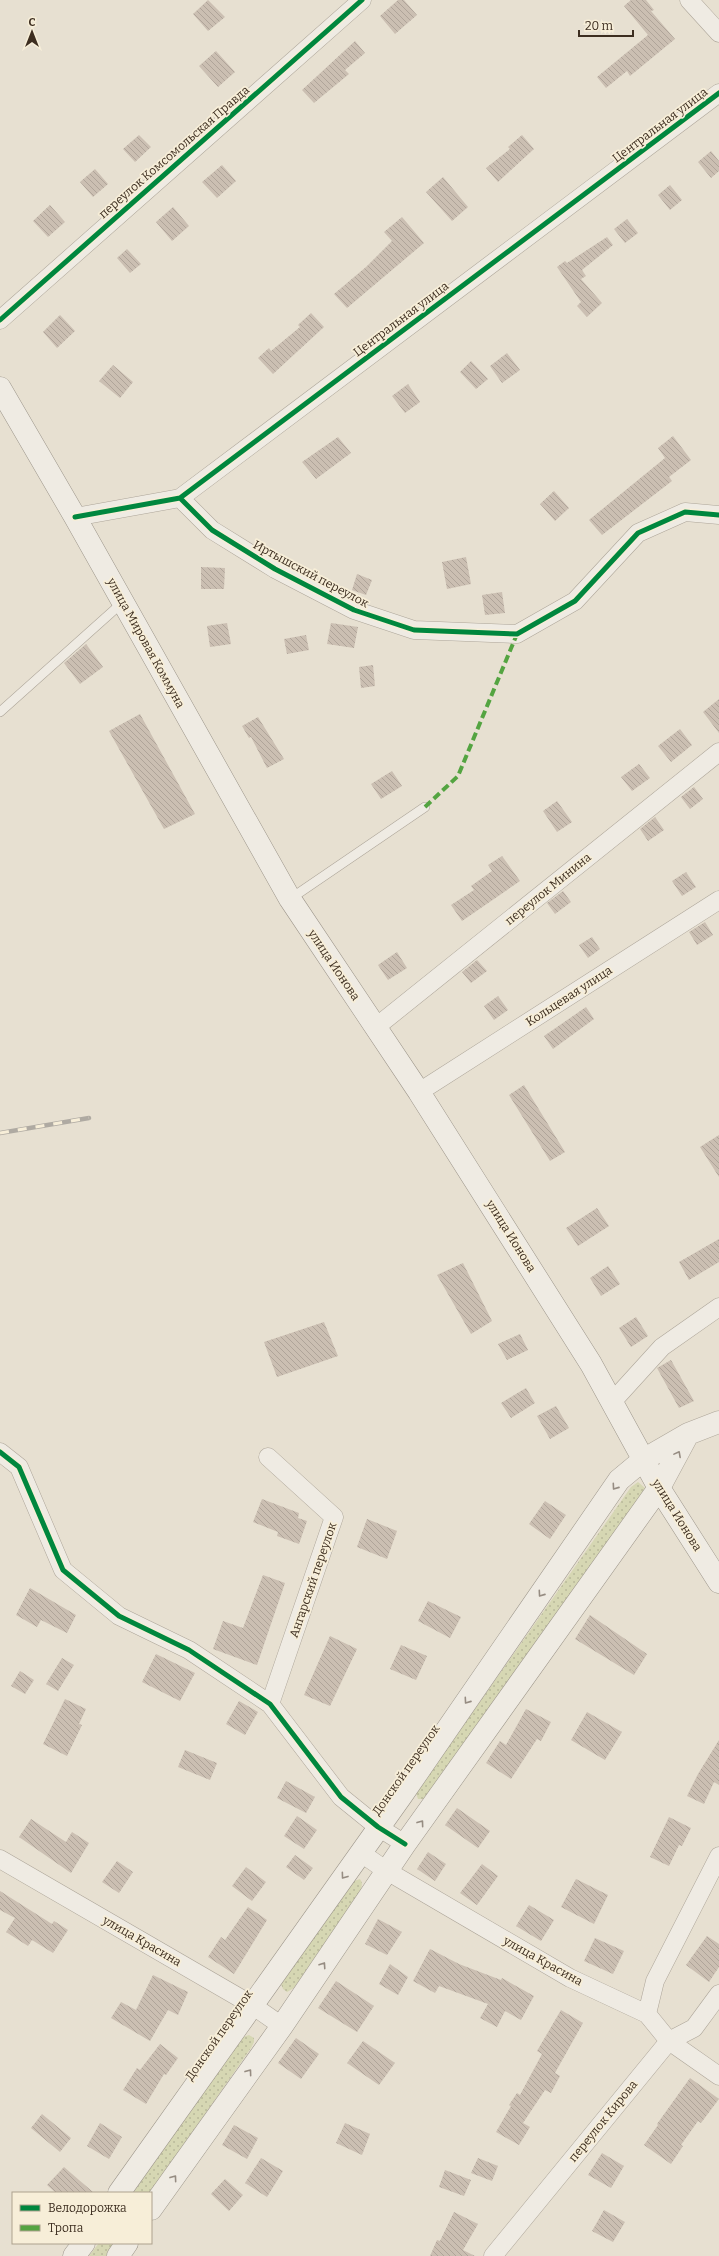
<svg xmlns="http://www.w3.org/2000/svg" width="719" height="2256" font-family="Bitter,serif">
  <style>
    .grass { fill: url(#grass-dots) }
    .building { fill: url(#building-back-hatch) }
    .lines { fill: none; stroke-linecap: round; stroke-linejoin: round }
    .service-casing { stroke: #ada599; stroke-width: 10 }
    .minor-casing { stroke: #ada599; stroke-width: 19 }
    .tertiary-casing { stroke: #ada599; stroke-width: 23 }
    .secondary-casing { stroke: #9c958a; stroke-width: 23 }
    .service { stroke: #efebe3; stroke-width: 9 }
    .minor { stroke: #efebe3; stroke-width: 18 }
    .tertiary { stroke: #efebe3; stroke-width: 22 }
    .secondary { stroke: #efebe3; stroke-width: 22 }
    .rail-casing { stroke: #afaaa2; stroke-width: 4.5 }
    .rail { stroke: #f7eed8; stroke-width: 3; stroke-dasharray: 9; stroke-linecap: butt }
    .quiet { stroke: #54a441; stroke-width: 4; stroke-dasharray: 8 4; stroke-linecap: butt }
    .cycleway-casing { stroke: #f7eed8; stroke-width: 8 }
    .cycleway { stroke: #00873e; stroke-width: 5 }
    .oneway { stroke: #968c82 }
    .labels { text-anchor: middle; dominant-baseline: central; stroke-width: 3.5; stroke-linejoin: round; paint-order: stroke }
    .street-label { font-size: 12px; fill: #3d2e20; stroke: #f7eed8 }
  </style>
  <defs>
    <pattern id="grass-dots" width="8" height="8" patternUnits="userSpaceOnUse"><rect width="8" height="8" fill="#d6d7b3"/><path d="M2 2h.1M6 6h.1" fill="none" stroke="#b9b99a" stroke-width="1.8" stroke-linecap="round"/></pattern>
    <pattern id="building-back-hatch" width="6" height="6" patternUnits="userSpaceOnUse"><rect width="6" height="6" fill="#cbbfb2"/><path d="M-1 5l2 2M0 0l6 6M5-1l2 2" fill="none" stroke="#afa499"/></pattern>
  </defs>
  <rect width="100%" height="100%" fill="#e7e0d1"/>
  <path class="grass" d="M638,1482L645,1488L639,1498L424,1799H418L416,1793L420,1787L631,1487Z
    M360,1879L362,1883L361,1891L294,1988L287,1992L283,1989L281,1984L285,1978L354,1881Z
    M249,2035L254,2038V2042L251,2048L150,2193H133L239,2041L243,2037Z
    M99,2243H115L106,2256H89Z"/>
  <path class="building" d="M208,0L225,17L208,31L193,14Z
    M398,0H404L417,15L395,34L380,16Z
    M631,0H646L654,10L651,11L675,39L630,76L627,71L606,88L597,77L648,35L624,6Z
    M355,41L365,53L345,70L349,74L314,103L302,90Z
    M216,51L235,72L218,87L199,66Z
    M139,135L151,147L135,162L123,149Z
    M522,135L534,149L498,182L486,168L510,149L508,147Z
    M711,151L719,161V171L711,178L698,162Z
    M222,165L236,181L217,198L202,182Z
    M95,169L108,184L93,197L80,182Z
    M443,177L468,207L452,221L426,192Z
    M670,185L682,200L670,210L658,195Z
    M50,205L65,222L48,237L33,221Z
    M173,207L189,226L172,241L156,222Z
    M402,217L424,243L347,308L334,294L366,267L392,241L384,232Z
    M627,219L638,233L625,243L614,229Z
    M607,237L613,245L582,270L586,276L581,279L602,303L587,317L577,306L581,302L557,267L565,261L567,263Z
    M127,249L141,264L130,273L117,258Z
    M311,313L324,327L273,374L258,358L269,348L271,351L300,327L298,325Z
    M60,315L75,331L57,348L43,332Z
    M507,353L520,370L502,383L490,366Z
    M471,361L488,379L476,389L460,372Z
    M113,365L133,382L120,398L99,381Z
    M408,384L420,402L405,413L392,396Z
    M673,436L691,460L669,477L672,481L602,535L589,520L665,458L658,448Z
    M338,437L351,453L316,479L302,462Z
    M554,491L569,508L555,521L540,504Z
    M466,557L471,584L447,589L442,562Z
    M201,567L225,568L224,589H201Z
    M357,574L372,580L366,595L352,590Z
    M502,592L505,613L485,615L482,595Z
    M227,623L231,644L210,647L207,626Z
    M331,623L358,627L354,648L327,644Z
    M306,635L309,650L287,654L284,639Z
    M86,644L103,667L80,684L64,663Z
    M373,665L375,686L361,688L359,667Z
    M719,699V733L703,712Z
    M140,714L195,814L164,829L109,731Z
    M258,717L284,759L267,768L251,737L249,738L242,726Z
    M680,729L692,745L671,762L658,746Z
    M639,764L650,778L632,791L621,777Z
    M392,771L402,786L381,799L371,784Z
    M694,787L703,799L690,809L681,797Z
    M557,801L572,822L557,832L543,811Z
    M655,817L664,830L648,841L640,829Z
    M502,856L520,881L462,921L451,905L474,890L471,886L492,871L488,865Z
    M686,872L696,887L682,896L672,881Z
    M563,891L571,902L555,914L547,903Z
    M705,922L713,935L697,945L689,932Z
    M592,937L600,949L588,958L579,945Z
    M397,952L407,968L388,980L378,965Z
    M477,960L487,971L471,983L462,972Z
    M498,996L508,1010L494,1020L484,1006Z
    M586,1007L594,1019L553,1049L544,1036Z
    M524,1085L565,1152L550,1161L509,1095Z
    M719,1135V1177L700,1147Z
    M597,1208L609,1226L578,1246L566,1228Z
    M719,1239V1262L689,1280L679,1262Z
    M463,1263L492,1321L471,1334L437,1275Z
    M608,1266L620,1284L601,1296L590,1278Z
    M636,1317L648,1336L631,1347L619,1328Z
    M324,1322L338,1356L277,1377L264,1342Z
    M520,1334L528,1350L507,1360L498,1344Z
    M671,1360L694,1401L679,1408L657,1368Z
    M526,1388L535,1403L511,1418L501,1403Z
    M556,1406L569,1428L550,1439L537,1416Z
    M262,1499L299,1513L298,1518L307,1521L299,1544L277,1536L278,1532L253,1522Z
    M545,1501L566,1515L550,1539L529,1524Z
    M367,1519L397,1531L387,1559L357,1547Z
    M263,1575L285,1583L257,1665L213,1649L223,1621L243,1628Z
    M30,1588L76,1615L67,1633L41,1620L37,1627L16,1615Z
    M428,1601L461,1617L450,1638L418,1621Z
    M590,1615L647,1654L634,1675L575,1639Z
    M330,1636L357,1649L330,1706L304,1695Z
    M401,1645L427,1656L416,1680L390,1669Z
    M156,1654L195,1673L180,1701L142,1682Z
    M62,1658L74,1665L58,1691L46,1684Z
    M20,1671L34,1680L25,1694L11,1686Z
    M65,1699L86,1709L79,1724L82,1725L67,1756L43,1744Z
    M239,1701L258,1712L245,1735L226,1724Z
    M526,1709L551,1722L541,1741L537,1739L511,1779L486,1763L500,1741L506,1745Z
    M587,1712L622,1732L605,1760L571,1740Z
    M719,1740V1785L714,1782L704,1804L687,1796L698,1774Z
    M185,1750L217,1763L210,1780L178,1767Z
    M286,1781L315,1797L306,1813L277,1798Z
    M457,1808L490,1831L478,1848L445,1825Z
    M297,1816L317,1830L304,1849L284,1836Z
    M669,1817L691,1828L682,1846L679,1845L669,1866L650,1857Z
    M31,1819L66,1842L72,1832L89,1843L71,1873L19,1837Z
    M428,1852L446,1864L435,1881L417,1869Z
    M295,1855L313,1868L304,1880L286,1867Z
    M117,1861L133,1872L119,1893L102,1882Z
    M482,1864L498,1876L477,1905L460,1893Z
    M246,1867L266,1882L252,1901L232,1886Z
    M576,1879L608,1895L594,1924L561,1907Z
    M0,1891L52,1924L54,1921L68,1930L53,1953L32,1940L28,1946L6,1932L15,1918L0,1910Z
    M529,1905L554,1920L541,1941L516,1926Z
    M248,1907L267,1920L234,1974L208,1957L221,1937L225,1940Z
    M378,1919L402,1932L387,1955L365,1944Z
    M707,1936L719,1944V1967L709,1982L686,1965Z
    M595,1938L624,1951L613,1974L584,1961Z
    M430,1949L459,1964L501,1980L502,1978L534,1996L521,2020L505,2011L497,2027L480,2018L488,2004L439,1986L435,1993L413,1981Z
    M390,1964L408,1977L398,1995L379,1984Z
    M153,1975L188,1992L178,2015L168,2010L150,2041L111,2018L121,2002L136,2010Z
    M336,1981L374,2006L357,2032L318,2008Z
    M561,2010L583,2023L555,2073L560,2076L551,2093L545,2090L523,2123L530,2127L519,2145L496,2132L511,2106L509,2105L517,2093L520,2095L542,2054L537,2051Z
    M296,2038L319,2054L301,2079L278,2063Z
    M363,2041L395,2063L379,2085L347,2063Z
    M160,2044L178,2058L166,2075L164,2074L146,2104L123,2090L137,2068L140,2070Z
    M690,2078L719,2099L701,2123L698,2121L681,2145L683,2146L671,2164L644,2145L658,2125L657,2124Z
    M42,2114L71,2138L60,2152L31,2128Z
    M100,2123L122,2137L109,2159L87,2146Z
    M345,2123L370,2134L362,2155L336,2143Z
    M234,2125L258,2138L247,2159L222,2145Z
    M602,2153L624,2166L611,2188L588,2175Z
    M261,2158L283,2171L267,2197L245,2183Z
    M478,2158L498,2166L492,2181L471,2173Z
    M64,2167L94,2193H56L47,2185Z
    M445,2170L471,2180L464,2196L439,2187Z
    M225,2179L243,2195L229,2211L211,2194Z
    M604,2210L625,2222L613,2242L592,2231Z
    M454,2212L478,2224L463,2250L475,2256H430L437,2240L440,2241Z"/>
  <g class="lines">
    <defs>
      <path id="service" d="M0,712L123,602
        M290,899L425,807"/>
      <path id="minor" d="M689,0L719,33
        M0,320L362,0
        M180,498L212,530L275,569L354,610L414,630L517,634L575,601L638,533L685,512L719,515
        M75,517L180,498L719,93
        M376,1027L719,752
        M419,1092L719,900
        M612,1402L662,1347L719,1307
        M0,1452L19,1467L63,1570L119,1616L189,1650L270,1704L341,1797L378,1827L405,1844
        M268,1457L334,1517L270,1704
        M361,1853L387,1871L570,1978L647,2014L669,2041L719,2076
        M0,1859L252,2005L282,2026
        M647,2014L655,1981L719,1856
        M493,2256L669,2041L694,2028L719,1994"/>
      <path id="tertiary" d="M688,1434L719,1422
        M643,1460L688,1434L659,1488"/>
      <path id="secondary" d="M0,388L75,517L290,899L419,1092L591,1364L659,1488L719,1582
        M119,2193L402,1795L619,1480L643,1460
        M151,2209L282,2026L405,1844L659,1488
        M74,2256L84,2243
        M118,2256L127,2243"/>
    </defs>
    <use href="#service" class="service-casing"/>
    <use href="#minor" class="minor-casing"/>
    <use href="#tertiary" class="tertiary-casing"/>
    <use href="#secondary" class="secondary-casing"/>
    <use href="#service" class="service"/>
    <use href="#minor" class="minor"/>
    <use href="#tertiary" class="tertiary"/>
    <use href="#secondary" class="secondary"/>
    <defs>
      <path id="rail" d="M0,1133L89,1118"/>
    </defs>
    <use href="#rail" class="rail-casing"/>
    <use href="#rail" class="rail"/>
    <path class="quiet" d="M425,807L458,776L517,634"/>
    <defs>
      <path id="cycleway" d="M0,320L362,0
        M180,498L212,530L275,569L354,610L414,630L517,634L575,601L638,533L685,512L719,515
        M75,517L180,498L719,93
        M0,1452L19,1467L63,1570L119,1616L189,1650L270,1704L341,1797L378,1827L405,1844"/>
    </defs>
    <use href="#cycleway" class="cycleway-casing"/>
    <use href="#cycleway" class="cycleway"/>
  </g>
  <defs><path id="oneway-chevron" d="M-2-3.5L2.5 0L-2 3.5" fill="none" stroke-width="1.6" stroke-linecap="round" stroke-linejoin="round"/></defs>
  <g class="oneway">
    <use href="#oneway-chevron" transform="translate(678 1454) rotate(-62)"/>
    <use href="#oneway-chevron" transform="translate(615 1487) rotate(125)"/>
    <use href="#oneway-chevron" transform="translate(541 1594) rotate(125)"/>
    <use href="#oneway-chevron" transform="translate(467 1701) rotate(125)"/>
    <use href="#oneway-chevron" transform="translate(421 1823) rotate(-54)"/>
    <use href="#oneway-chevron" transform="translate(344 1876) rotate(126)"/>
    <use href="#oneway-chevron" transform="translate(323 1965) rotate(-56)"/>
    <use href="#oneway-chevron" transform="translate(249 2072) rotate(-54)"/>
    <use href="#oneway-chevron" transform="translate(174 2178) rotate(-54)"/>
  </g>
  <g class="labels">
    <g class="street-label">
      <text transform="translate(660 125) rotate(-37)">Центральная улица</text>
      <text transform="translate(174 152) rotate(-41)">переулок Комсомольская Правда</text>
      <text transform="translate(401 319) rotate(-37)">Центральная улица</text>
      <text transform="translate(311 574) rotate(28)">Иртышский переулок</text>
      <text transform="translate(146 643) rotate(61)">улица Мировая Коммуна</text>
      <text transform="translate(548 889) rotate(-39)">переулок Минина</text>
      <text transform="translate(334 965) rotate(56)">улица Ионова</text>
      <text transform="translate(569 996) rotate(-33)">Кольцевая улица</text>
      <text transform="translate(511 1236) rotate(58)">улица Ионова</text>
      <text transform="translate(677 1515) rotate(58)">улица Ионова</text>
      <text transform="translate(313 1580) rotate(-71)">Ангарский переулок</text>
      <text transform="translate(406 1770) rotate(-55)">Донской переулок</text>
      <text transform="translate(142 1941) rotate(30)">улица Красина</text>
      <text transform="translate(543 1961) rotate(29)">улица Красина</text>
      <text transform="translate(219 2035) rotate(-55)">Донской переулок</text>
      <text transform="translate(603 2121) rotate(-51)">переулок Кирова</text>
    </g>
  </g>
  <rect x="12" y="2192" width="140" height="52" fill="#f7eed8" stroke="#ada18e"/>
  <rect x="20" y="2205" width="20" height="6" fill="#00873e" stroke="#ada18e"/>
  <text x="48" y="2212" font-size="12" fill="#3d2e20">Велодорожка</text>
  <rect x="20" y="2225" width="20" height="6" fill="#54a441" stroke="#ada18e"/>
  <text x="48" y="2232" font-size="12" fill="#3d2e20">Тропа</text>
  <g transform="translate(32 32)" stroke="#f7eed8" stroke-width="3" paint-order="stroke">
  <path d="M0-3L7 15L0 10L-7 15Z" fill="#3d2e20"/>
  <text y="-6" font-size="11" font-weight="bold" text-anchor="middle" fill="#3d2e20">С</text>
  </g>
  <path d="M579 30v6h54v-6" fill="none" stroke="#3d2e20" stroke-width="2"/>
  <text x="585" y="30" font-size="12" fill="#3d2e20" stroke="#f7eed8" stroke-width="3" paint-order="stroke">20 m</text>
</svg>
